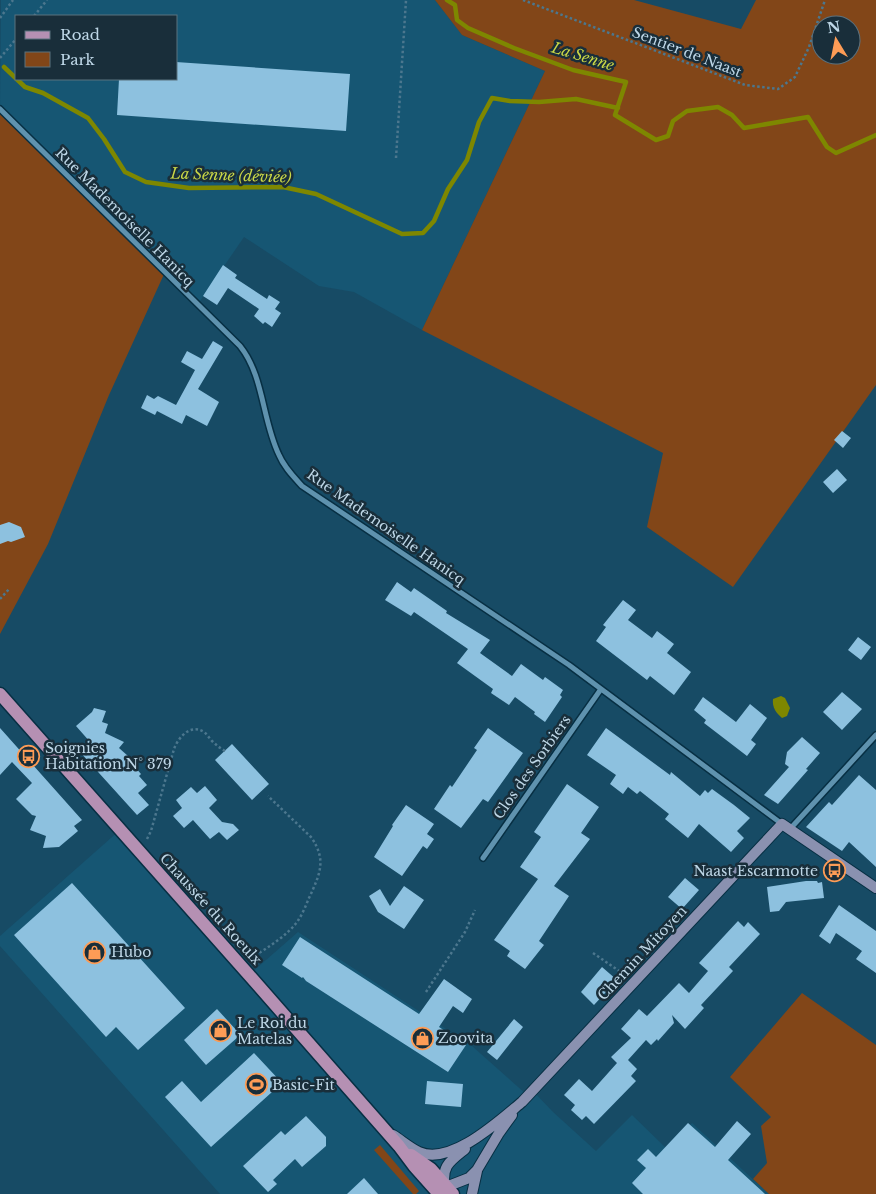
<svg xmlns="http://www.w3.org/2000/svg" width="876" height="1194" font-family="'Libre Baskerville',serif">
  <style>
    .built { fill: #165673; fill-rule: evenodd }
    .green { fill: #824618; fill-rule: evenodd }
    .water { fill: #7e8700 }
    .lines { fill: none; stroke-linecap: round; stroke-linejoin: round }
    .stream { stroke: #7e8700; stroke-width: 4.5 }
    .building { fill: #8dc1df }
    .street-casing { stroke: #072f43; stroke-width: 8 }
    .secondary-casing { stroke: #072f43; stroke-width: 12 }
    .primary-casing { stroke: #072f43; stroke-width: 15 }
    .path { stroke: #4c778e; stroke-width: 2.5; stroke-dasharray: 2.5 2.5; stroke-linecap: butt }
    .street { stroke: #5f92ae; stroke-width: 5 }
    .secondary { stroke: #8a91b0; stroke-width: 10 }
    .primary { stroke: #b590b3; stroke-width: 12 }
    .labels { text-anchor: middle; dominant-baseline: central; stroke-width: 5; stroke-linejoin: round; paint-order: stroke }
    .street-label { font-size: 14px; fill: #bed7e7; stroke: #192e3a }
    .poi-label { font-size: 14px; fill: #bed7e7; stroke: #192e3a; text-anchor: start }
    .water-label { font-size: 15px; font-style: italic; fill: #cbd847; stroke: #192e3a }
  </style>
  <rect width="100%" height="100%" fill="#174b65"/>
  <path class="built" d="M1,0H435L462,35L545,71L422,330L354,292L319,286L244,237L198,304L0,109ZM16,16H176V79H16Z
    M120,830L250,974L298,932L472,1046L527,1095L532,1090L553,1112L596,1151L632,1115L667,1149L692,1123L769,1194H220L0,946V936Z"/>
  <path class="green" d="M435,0H634L741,29L756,0H876V385L733,587L647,527L663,453L422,330L545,71L462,35ZM821,25H851V55H821Z
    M0,109L165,272L109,395L48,544L0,634Z
    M802,993L876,1045V1194H769L753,1179L767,1163L761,1126L771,1117L730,1077Z
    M380,1145L419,1191L416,1194H413L374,1150Z"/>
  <path class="water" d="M781,696L785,698L790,708L787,716L782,718C776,713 772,707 773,699Z"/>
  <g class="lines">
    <path class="stream" d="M447,0L455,5L457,20L468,28L514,48L573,70L626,82L615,115L656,140L668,136L673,121L687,111L718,107L732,115L744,128L808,117L827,147L836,153L876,135
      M4,67L25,87L43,93L88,118L104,139L125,172L146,182L189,188L283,187L316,194L402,234L423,233L434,221L448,189L467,160L479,122L492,98L510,101L539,102L576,99L618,108"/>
  </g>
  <path class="building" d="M176,62L350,74L346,131L117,115L119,79H176Z
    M223,265L237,275L235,278L267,299L269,295L280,302L275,309L281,313L272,327L265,322L263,324L254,316L259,309L228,288L217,305L203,296Z
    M213,341L223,347L198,389L219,402L207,426L186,415L182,424L157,411L155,415L141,408L147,395L154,399L158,396L176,405L195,370L181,362L187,351L202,359Z
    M842,431L851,438L843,448L834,440Z
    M837,469L847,480L833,493L823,482Z
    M9,522L21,527L25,537L11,542L8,541L0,544V525Z
    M397,582L411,592L414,588L447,611L446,613L490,640L480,653L512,676L521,664L543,680L545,677L563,690L560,695L562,697L545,722L534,714L535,712L515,697L509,705L491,693L493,689L457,663L468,649L414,612L411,616L385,600Z
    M623,600L636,610L628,620L652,638L657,631L674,644L667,653L691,672L674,695L650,676L647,680L596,641L606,627L603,625Z
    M858,637L871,647L861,660L848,650Z
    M842,692L862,709L842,730L823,712Z
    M703,697L736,722L750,704L767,718L751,740L756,744L747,756L704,723L706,720L694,710Z
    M94,708L106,711L102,722L108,724L105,733L124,742L119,748L128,756L127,758L141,774L139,776L147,785L138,793L149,805L137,815L80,752L91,743L76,726L92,712Z
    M0,728L82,820L74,826L78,831L59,847L43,848L46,836L30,830L36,816L32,815L16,799L32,783L12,762L0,775Z
    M488,728L523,753L488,802L483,799L461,828L434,809L450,785L452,787L477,750L474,748Z
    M606,728L670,775L671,772L700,796L705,790L708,793L712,789L734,805L750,818L737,831L744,838L731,852L699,824L688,838L665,819L669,814L640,791L637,794L628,787L623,794L610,784L616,775L587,755Z
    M802,737L820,753L806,769L808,770L778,804L764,795L789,767L785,764L787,752Z
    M232,744L269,784L252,800L215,760Z
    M859,775L876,790V867L849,842L842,851L806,827L829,802L832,805Z
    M567,784L599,807L581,833L590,839L554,886L569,896L539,941L544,945L525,969L507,956L510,951L494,940L538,879L520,867L541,837L534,832Z
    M205,786L217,800L209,808L222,822L233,824L239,830L227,840L219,832L210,839L193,820L184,828L173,816L182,808L176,800L191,787L197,793Z
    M406,805L434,824L427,834L434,839L427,849L423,846L402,876L374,857L393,826L392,825Z
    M685,878L699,890L682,909L668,897Z
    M806,881H817L818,883L822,882L824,898L786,902L779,911L770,912L767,887Z
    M72,883L185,1008L138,1050L116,1027L106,1037L14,935Z
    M404,886L424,900L404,929L378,912L369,896L380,889L390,906Z
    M839,905L876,931V973L856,959L862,951L836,933L830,944L819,936Z
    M738,921L744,927L748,922L760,934L729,967L733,971L701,1005L704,1008L685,1029L672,1015L674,1023L658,1041L657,1039L651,1045L646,1040L628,1060L637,1069L631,1076L636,1081L594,1124L586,1116L582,1120L571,1110L575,1105L564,1095L579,1079L592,1091L617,1063L611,1057L631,1038L621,1029L639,1009L647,1016L679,983L689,993L708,971L699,963Z
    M300,937L419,1014L444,979L472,999L463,1013L453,1006L439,1027L466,1045L448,1072L306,981L303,977L302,978L282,965Z
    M602,967L617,980L594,1005L581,992Z
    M217,1009L238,1032V1037L206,1065L184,1040Z
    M514,1019L523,1027L497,1060L487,1052Z
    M254,1053L282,1083L211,1147L165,1097L182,1081L201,1102Z
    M427,1081L463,1084L461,1107L425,1104Z
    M306,1116L326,1137V1146L302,1167L295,1159L273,1180L277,1184L268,1192L243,1166L281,1131L285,1135Z
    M737,1121L751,1134L728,1160L765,1194H643L632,1183L646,1168L637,1160L648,1149L656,1157L688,1123L715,1147Z
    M364,1178L378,1194H347Z"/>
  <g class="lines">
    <defs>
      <path id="street" d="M0,109L240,346C264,376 262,420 279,455C284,467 293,476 302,486L569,665L782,824
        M790,829L876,735
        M483,858L601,689"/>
      <path id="secondary" d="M393,1135C401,1140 410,1148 419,1152C451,1166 499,1121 522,1102L782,824L876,888
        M440,1184L451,1185L469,1178L477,1170L499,1133L512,1115
        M445,1187C441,1166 450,1161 465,1149
        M472,1194L477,1171"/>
      <path id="primary" d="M0,694L249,975L399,1146L414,1166L439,1194
        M411,1155L431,1169L453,1194"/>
    </defs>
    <use href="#street" class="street-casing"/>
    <use href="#secondary" class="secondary-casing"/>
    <use href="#primary" class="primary-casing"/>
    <path class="path" d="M523,0L745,85L778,89L795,77L809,47L825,0
      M34,16L47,0
      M0,18L13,0
      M0,58L16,39
      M396,158L406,0
      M0,599L10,588
      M147,839L151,831L174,749C178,738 190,723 204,732C207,734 209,738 212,741C216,745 220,748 225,751
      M593,953L625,975
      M251,958C267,948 289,935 299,919C303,913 306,905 309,898C320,874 327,860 311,837L268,796
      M426,992L465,932L475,910"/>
    <use href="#street" class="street"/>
    <use href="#secondary" class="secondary"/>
    <use href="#primary" class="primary"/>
  </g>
  <defs>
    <symbol id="bus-ring" viewBox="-11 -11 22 22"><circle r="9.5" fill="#192e3a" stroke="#fd9c56" stroke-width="1.5"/><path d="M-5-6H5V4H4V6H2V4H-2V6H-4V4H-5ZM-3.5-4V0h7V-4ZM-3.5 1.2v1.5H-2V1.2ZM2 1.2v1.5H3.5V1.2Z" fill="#fd9c56"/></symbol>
    <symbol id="shop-ring" viewBox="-11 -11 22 22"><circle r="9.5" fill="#192e3a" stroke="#fd9c56" stroke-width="1.5"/><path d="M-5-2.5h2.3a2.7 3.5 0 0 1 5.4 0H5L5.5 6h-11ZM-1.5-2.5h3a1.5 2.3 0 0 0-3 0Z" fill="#fd9c56"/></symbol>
    <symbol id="stadium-ring" viewBox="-11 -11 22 22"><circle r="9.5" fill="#192e3a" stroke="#fd9c56" stroke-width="1.5"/><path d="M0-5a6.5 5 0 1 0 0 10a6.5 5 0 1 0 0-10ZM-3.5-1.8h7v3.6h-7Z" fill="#fd9c56"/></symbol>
  </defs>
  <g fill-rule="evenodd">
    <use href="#bus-ring" x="16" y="744" width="25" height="25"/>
    <use href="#bus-ring" x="822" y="858" width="25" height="25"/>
    <use href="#shop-ring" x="82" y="940" width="25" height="25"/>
    <use href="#shop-ring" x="208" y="1018" width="25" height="25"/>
    <use href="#shop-ring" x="410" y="1026" width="25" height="25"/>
    <use href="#stadium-ring" x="244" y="1072" width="25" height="25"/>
  </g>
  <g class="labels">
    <g class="street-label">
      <text transform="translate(687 52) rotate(21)">Sentier de Naast</text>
      <text transform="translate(125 217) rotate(45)">Rue Mademoiselle Hanicq</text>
      <text transform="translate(386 527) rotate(35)">Rue Mademoiselle Hanicq</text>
      <text transform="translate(532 767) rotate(-55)">Clos des Sorbiers</text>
      <text transform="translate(211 909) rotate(48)">Chaussée du Roeulx</text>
      <text transform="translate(642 953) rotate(-47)">Chemin Mitoyen</text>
    </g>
    <g class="poi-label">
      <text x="45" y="748">Soignies<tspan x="45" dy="16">Habitation N° 379</tspan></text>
      <text x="818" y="871" text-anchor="end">Naast Escarmotte</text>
      <text x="111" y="952">Hubo</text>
      <text x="237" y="1023">Le Roi du<tspan x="237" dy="16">Matelas</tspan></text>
      <text x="438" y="1038">Zoovita</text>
      <text x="272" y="1085">Basic-Fit</text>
    </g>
    <g class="water-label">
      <text transform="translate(583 56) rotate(17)">La Senne</text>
      <text transform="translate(231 175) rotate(2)">La Senne (déviée)</text>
    </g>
  </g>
  <rect x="15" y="15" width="162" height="65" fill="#192e3a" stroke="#5b727f"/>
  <rect x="25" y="31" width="25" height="8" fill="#b590b3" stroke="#5b727f"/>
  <text x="60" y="40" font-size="15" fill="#bed7e7">Road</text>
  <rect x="25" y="52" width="25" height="15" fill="#824618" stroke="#5b727f"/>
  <text x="60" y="65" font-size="15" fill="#bed7e7">Park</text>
  <g transform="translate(836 40) rotate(350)"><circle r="24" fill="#192e3a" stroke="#5b727f"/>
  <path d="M0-4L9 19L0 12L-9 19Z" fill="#fd9c56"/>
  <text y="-8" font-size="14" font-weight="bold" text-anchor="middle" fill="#bed7e7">N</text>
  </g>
</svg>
